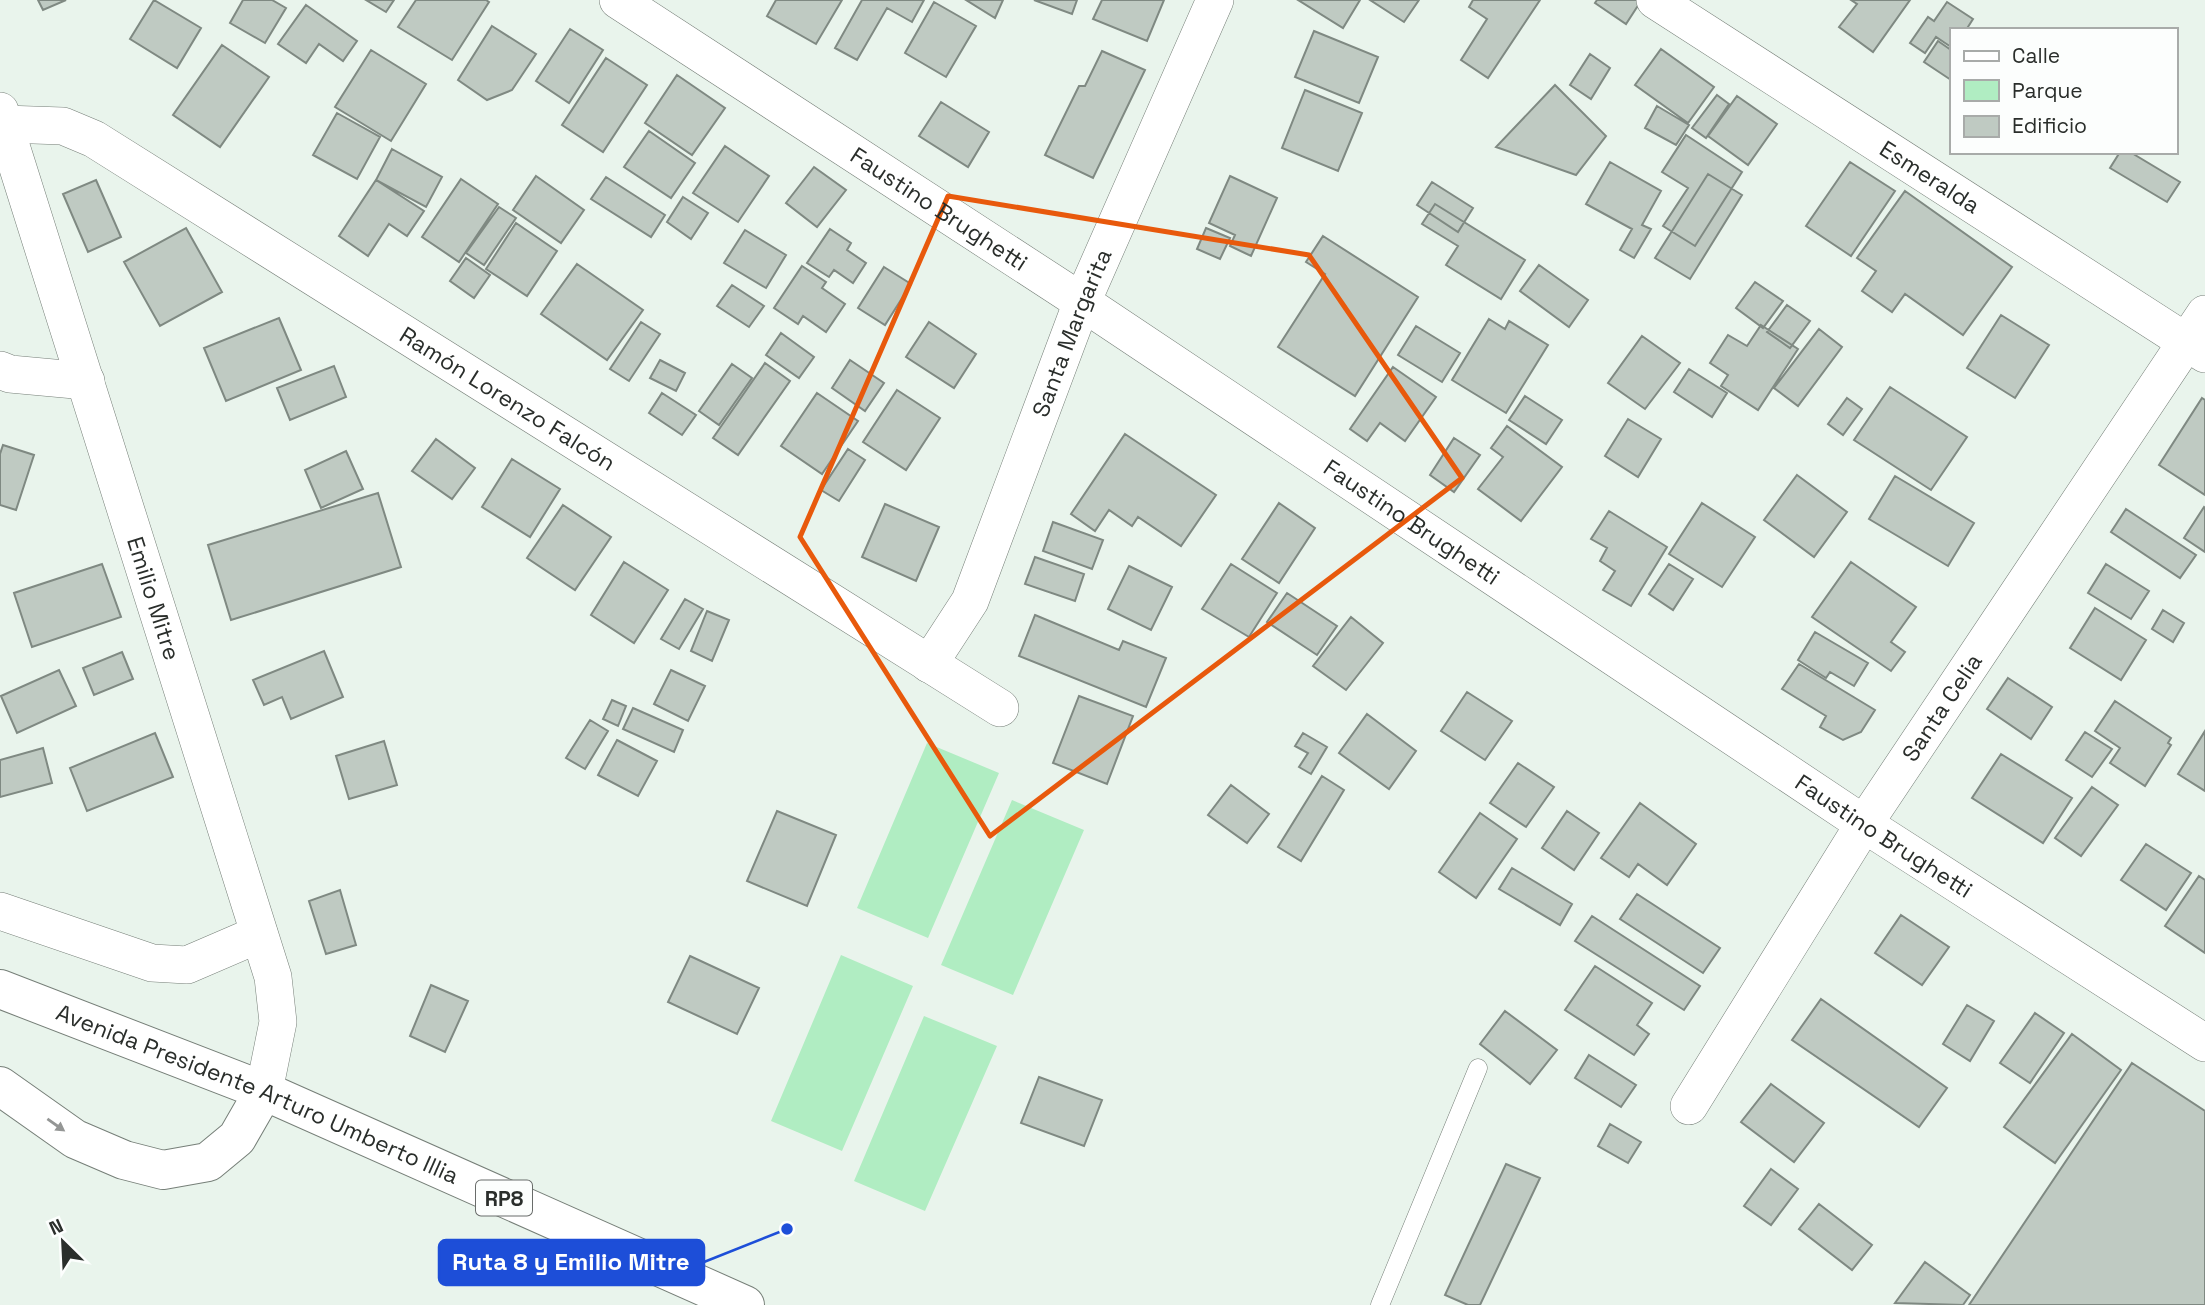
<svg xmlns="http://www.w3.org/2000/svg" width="2205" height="1305" font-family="'Space Grotesk',sans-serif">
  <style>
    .green { fill: #b0edc2 }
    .building { fill: #bfcac2; stroke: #7f8982; stroke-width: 2 }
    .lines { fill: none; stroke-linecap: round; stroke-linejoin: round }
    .lane-casing { stroke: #767f78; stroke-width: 19 }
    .street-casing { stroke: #767f78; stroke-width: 38 }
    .primary-casing { stroke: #767f78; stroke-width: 40 }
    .lane { stroke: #fff; stroke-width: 18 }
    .street { stroke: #fff; stroke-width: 37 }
    .primary { stroke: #fff; stroke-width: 38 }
    .oneway { fill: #949695 }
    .marked { fill: none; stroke: #e8590c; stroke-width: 5; stroke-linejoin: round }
    .labels { text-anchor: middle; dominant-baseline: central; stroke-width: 7; stroke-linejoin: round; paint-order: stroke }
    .shield { fill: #fcfefd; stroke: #696c6a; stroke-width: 2 }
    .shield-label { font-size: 21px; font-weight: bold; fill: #2a2e2b }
    .street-label { font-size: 23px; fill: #2a2e2b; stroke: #fcfefd }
    .leader { fill: none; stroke: #1d4ed8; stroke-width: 2.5 }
    .callout-dot { fill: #1d4ed8; stroke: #fcfefd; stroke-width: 2.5 }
    .callout { fill: #1d4ed8; stroke: #1d4ed8; stroke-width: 2.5 }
    .callout-label { font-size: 24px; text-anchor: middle; font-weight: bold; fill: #fff }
  </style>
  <rect width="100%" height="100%" fill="#e9f4ec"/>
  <path class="green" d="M927,743L999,773L928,938L857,908Z
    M1012,800L1084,830L1013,995L941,965Z
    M841,955L913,986L842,1151L771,1121Z
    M924,1016L997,1046L925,1211L854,1181Z"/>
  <path class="building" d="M38,0H66L43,10Z
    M154,0L201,28L177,68L130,39Z
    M243,0H272L286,8L265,43L230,23Z
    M366,0H394L386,12Z
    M416,0H486L489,2L452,60L398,27Z
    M776,0H842L816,44L767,16Z
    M862,0H924L912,22L887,8L857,60L835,48Z
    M966,0H1003L995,18Z
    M1034,0H1077L1072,14Z
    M1102,0H1164L1147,41L1093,19Z
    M1298,0H1360L1343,28Z
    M1370,0H1419L1404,22Z
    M1473,0H1540L1488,78L1461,60L1487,19L1469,7Z
    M1597,0H1640L1641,1L1626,24L1595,3Z
    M1851,0H1910L1873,52L1839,27L1857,4Z
    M934,2L976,26L946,77L905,53Z
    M1947,2L1973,19L1966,30H1951V47L1936,37L1925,53L1910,43L1928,17L1934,21Z
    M306,5L357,41L343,61L319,44L306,63L278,44Z
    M492,26L536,54L512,90L487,100L458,80Z
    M570,29L603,50L569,103L536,81Z
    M1314,31L1378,57L1359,103L1295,77Z
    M1938,41L1951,50V80L1924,62Z
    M222,45L269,77L220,147L173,115Z
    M1661,49L1714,87L1688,123L1635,85Z
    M371,50L426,84L391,141L335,107Z
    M1102,51L1145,70L1093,178L1045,155L1079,86H1085Z
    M1590,54L1610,68L1591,99L1570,85Z
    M606,58L647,85L603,152L562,125Z
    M677,75L725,108L692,155L645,123Z
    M1555,85L1606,136L1576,175L1496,147Z
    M1305,90L1362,113L1338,171L1282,148Z
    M1717,95L1729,104L1706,138L1692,128Z
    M1737,96L1777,124L1748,165L1708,136Z
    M941,102L989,132L968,167L919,136Z
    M1657,106L1689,125L1676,145L1645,128Z
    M337,113L380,137L357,179L313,155Z
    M649,131L695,163L671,198L624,167Z
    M1686,135L1742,172L1695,246L1663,226L1688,188L1662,172Z
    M725,146L769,176L738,222L693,193Z
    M392,149L442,177L426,207L376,180Z
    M2120,152H2130L2180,182L2167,202L2110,168Z
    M1610,162L1661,191L1642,225L1651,229L1634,258L1620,250L1632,229L1586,204Z
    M1850,162L1895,191L1851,256L1806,226Z
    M814,167L846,190L817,227L786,203Z
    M1708,174L1742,195L1690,279L1655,258Z
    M536,176L584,210L561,243L513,210Z
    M1230,176L1277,198L1251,256L1230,246L1235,235L1209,223Z
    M606,177L665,215L651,237L591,199Z
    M461,179L498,204L459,262L422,237Z
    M96,180L121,237L88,252L63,194Z
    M376,180L424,211L407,236L389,224L368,256L339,236Z
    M1432,182L1473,208L1458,232L1417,205Z
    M1905,191L2012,267L1963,335L1905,294L1892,312L1862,291L1876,271L1857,258Z
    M683,197L708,213L691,239L667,222Z
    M1435,204L1525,260L1501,299L1446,265L1458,246L1422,224Z
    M499,207L516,218L484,265L466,253Z
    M516,223L557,251L527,296L486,269Z
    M186,228L222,292L160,326L124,262Z
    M1206,228L1230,238L1220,259L1197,249Z
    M830,229L851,243L847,250L866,263L853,283L834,270L829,277L807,263Z
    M745,230L786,255L766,288L724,263Z
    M1323,236L1418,297L1355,396L1278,347L1325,274L1306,262Z
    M466,258L490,275L474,298L450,281Z
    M577,264L643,310L607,360L541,314Z
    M1539,265L1588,300L1569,327L1520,291Z
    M802,266L826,282L822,288L845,304L826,332L803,316L798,324L774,308Z
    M884,267L911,284L885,325L858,308Z
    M1755,282L1783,301L1763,328L1736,308Z
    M732,285L764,306L749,327L717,306Z
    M1787,305L1810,321L1790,348L1767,332Z
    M2001,315L2049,345L2015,398L1967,368Z
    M279,318L301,370L226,401L204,348Z
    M1489,319L1505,329L1509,321L1548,345L1506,413L1452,380Z
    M641,322L660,334L629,381L610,369Z
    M929,322L976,354L954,388L906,357Z
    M1761,325L1798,349L1758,410L1721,386L1728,375L1710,363L1728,335L1747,346Z
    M1416,326L1460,353L1442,382L1398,355Z
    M1819,329L1842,347L1798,406L1774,388Z
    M781,333L814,357L799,378L766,355Z
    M1642,336L1680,363L1645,409L1608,383Z
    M660,360L685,373L676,391L650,378Z
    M850,360L884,383L865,411L832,388Z
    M765,363L790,381L738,455L713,438Z
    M732,364L752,378L719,425L699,411Z
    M334,366L346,397L290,420L277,388Z
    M1393,367L1436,397L1405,441L1380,423L1367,441L1350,429Z
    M1689,369L1727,393L1712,417L1674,392Z
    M1890,387L1967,437L1931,490L1854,440Z
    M897,390L940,418L906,470L863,442Z
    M662,393L696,415L682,435L649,413Z
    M817,393L858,421L822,474L781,446Z
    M1525,396L1562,420L1546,444L1509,420Z
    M1847,398L1862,409L1843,435L1828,424Z
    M2202,398L2205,400V495L2159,465Z
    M1628,419L1661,439L1638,477L1605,456Z
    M1507,426L1562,467L1521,521L1478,489L1503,457L1491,448Z
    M1125,434L1216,495L1181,546L1138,517L1132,526L1109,510L1095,531L1071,514Z
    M1454,438L1480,455L1454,492L1430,475Z
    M436,439L475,468L452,499L412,471Z
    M3,445L34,455L16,510L0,505V454Z
    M848,449L865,460L839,501L821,490Z
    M346,451L363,489L321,508L305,470Z
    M512,459L560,489L530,537L482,507Z
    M1797,475L1847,512L1814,557L1764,520Z
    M1895,476L1974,523L1948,566L1869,519Z
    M378,493L401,567L231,620L208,545Z
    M1279,503L1315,528L1279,583L1242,559Z
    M1702,503L1755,537L1722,587L1669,554Z
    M885,504L939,527L916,581L862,557Z
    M563,505L611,537L575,590L527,558Z
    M2204,507L2205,508V552L2184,538Z
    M2126,509L2196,555L2180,578L2111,532Z
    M1609,511L1667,547L1631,606L1603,590L1615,571L1600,561L1607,548L1591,539Z
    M1053,522L1103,540L1092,569L1043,551Z
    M1035,557L1084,574L1075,601L1025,584Z
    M624,562L668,590L634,643L591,615Z
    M1851,562L1916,607L1891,642L1905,652L1891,671L1812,617Z
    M102,564L121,617L32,647L14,593Z
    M1231,564L1277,593L1249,637L1202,609Z
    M1669,564L1693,579L1673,610L1649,594Z
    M2106,564L2149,591L2131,619L2088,593Z
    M1129,566L1172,587L1151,630L1108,609Z
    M1287,593L1337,626L1317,655L1267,622Z
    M685,599L703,609L679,649L661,639Z
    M2095,608L2146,640L2121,680L2070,648Z
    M2163,610L2184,623L2173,642L2152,629Z
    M707,611L729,620L712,661L691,651Z
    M1035,615L1119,650L1123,641L1166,658L1146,707L1019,656Z
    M1351,617L1383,643L1346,690L1313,666Z
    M1815,632L1868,663L1854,686L1830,672L1826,678L1798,660Z
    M324,651L343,697L291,719L282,697L264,705L253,680Z
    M122,652L133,679L94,695L83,668Z
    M1799,664L1875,710L1861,732L1843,740L1820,727L1826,716L1782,689Z
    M59,670L76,706L17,733L1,696Z
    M671,670L705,686L688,721L654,704Z
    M2008,678L2052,707L2031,739L1987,709Z
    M1467,692L1512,721L1485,760L1441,731Z
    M1079,696L1133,716L1107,784L1053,763Z
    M612,700L626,706L618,726L603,719Z
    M2115,701L2171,738L2168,743L2171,745L2145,786L2110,763L2120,748L2095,731Z
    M633,708L683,730L674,752L623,729Z
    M1367,714L1416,751L1389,789L1339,753Z
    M590,720L608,731L585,769L566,758Z
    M2205,731V791L2178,774Z
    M2085,732L2112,749L2092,777L2066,760Z
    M155,733L173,777L87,811L70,768Z
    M1303,733L1327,747L1311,774L1299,767L1308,753L1295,746Z
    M617,740L657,761L638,796L598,775Z
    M384,741L397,785L349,799L336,756Z
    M43,748L52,783L0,797V760Z
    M2001,754L2072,798L2043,843L1972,798Z
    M1518,763L1554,787L1526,827L1490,803Z
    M1322,776L1344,790L1301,861L1278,847Z
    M1231,785L1269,814L1247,843L1208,815Z
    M2092,787L2118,805L2081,856L2055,838Z
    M1640,803L1696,844L1667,885L1638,864L1629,877L1601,858Z
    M777,811L836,835L807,906L747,881Z
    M1567,811L1599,833L1574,870L1542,848Z
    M1480,813L1517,839L1476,898L1439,872Z
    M2146,844L2191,873L2166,910L2121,880Z
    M1512,868L1572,904L1560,925L1499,889Z
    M2199,876L2205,880V953L2165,926Z
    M340,890L356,945L326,954L309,901Z
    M1637,894L1720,948L1703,973L1620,919Z
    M1901,915L1949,947L1922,985L1875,953Z
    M1592,916L1700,986L1684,1010L1575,941Z
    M690,956L759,988L737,1034L668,1002Z
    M1595,966L1652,1003L1637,1025L1649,1034L1634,1055L1565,1010Z
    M431,985L468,1001L445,1052L410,1036Z
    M1821,999L1947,1088L1919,1127L1792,1040Z
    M1967,1005L1994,1021L1970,1061L1943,1044Z
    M1505,1011L1557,1050L1530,1084L1480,1044Z
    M2035,1013L2064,1033L2030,1083L2000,1063Z
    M2072,1034L2121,1070L2055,1163L2004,1127Z
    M1589,1055L1636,1085L1621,1107L1575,1078Z
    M2132,1063L2205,1111V1305H1969Z
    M1039,1077L1102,1100L1084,1146L1021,1123Z
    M1771,1084L1824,1123L1794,1162L1741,1122Z
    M1610,1124L1641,1142L1628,1163L1598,1146Z
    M1506,1164L1540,1178L1480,1305H1468L1445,1295Z
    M1771,1169L1798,1189L1771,1225L1744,1206Z
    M1819,1204L1872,1245L1852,1270L1799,1229Z
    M1925,1262L1970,1295L1963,1305L1895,1303Z"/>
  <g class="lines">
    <defs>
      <path id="lane" d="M1380,1305L1478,1068"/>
      <g id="street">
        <path id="s1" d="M618,0L1082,302L1864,824L2205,1043"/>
        <path id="s2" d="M1655,0L2205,354"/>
        <path id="s3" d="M0,111L273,977L278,1022L264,1091"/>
        <path id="s4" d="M4,124L63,126L94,139L1000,708"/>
        <path d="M0,370L10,374L86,381"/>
        <path id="s5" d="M929,664L970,601L1082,302L1215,0"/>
        <path d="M0,911L152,963L187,965L259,934"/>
        <path id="s6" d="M1689,1106L1864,824L2205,314"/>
      </g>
      <g id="primary">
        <path id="s7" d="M0,989L264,1091L745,1305"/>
        <path d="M0,1086L75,1139L124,1160L163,1170L208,1162L237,1138L264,1091"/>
      </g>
    </defs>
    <use href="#lane" class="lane-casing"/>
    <use href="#street" class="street-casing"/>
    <use href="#primary" class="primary-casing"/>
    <use href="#lane" class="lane"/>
    <use href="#street" class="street"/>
    <use href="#primary" class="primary"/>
  </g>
  <defs><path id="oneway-solid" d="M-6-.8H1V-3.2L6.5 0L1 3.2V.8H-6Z" transform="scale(1.75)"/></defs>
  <use class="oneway" href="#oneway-solid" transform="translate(56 1125) rotate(35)"/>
  <path class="marked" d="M948,196L1309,255L1462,478L990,836L800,537Z"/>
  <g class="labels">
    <rect class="shield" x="476" y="1180.5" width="56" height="35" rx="5"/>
    <g class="shield-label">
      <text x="504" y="1198">RP8</text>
    </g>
    <g class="street-label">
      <text stroke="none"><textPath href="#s2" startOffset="327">Esmeralda</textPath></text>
      <text stroke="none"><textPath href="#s1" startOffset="383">Faustino Brughetti</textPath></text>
      <text stroke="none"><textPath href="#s5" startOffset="362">Santa Margarita</textPath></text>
      <text stroke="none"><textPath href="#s4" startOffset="581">Ramón Lorenzo Falcón</textPath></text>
      <text stroke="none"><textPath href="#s1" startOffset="950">Faustino Brughetti</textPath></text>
      <text stroke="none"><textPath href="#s3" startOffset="511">Emilio Mitre</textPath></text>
      <text stroke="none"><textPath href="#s6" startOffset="472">Santa Celia</textPath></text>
      <text stroke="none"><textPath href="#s1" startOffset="1517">Faustino Brughetti</textPath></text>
      <text stroke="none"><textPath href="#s7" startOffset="278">Avenida Presidente Arturo Umberto Illia</textPath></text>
    </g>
  </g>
  <path class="leader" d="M787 1229L704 1262"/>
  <circle class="callout-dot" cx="787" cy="1229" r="7"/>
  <rect class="callout" x="439" y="1240" width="265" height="45" rx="7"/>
  <g class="callout-label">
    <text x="571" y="1270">Ruta 8 y Emilio Mitre</text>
  </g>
  <rect x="1950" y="28" width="228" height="126" fill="#fcfefd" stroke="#a8aba9" stroke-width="2"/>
  <rect x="1964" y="51" width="35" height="10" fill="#ffffff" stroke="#a8aba9" stroke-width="2"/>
  <text x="2012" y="63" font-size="21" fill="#2a2e2b">Calle</text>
  <rect x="1964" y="80" width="35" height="21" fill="#b0edc2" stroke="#a8aba9" stroke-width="2"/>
  <text x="2012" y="98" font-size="21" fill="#2a2e2b">Parque</text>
  <rect x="1964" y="116" width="35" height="21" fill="#bfcac2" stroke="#a8aba9" stroke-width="2"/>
  <text x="2012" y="133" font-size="21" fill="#2a2e2b">Edificio</text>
  <g transform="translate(63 1242) rotate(336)" stroke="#fcfefd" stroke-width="5" paint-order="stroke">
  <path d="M0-5L12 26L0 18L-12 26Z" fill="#2a2e2b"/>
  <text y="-10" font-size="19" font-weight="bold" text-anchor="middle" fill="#2a2e2b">N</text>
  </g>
</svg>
